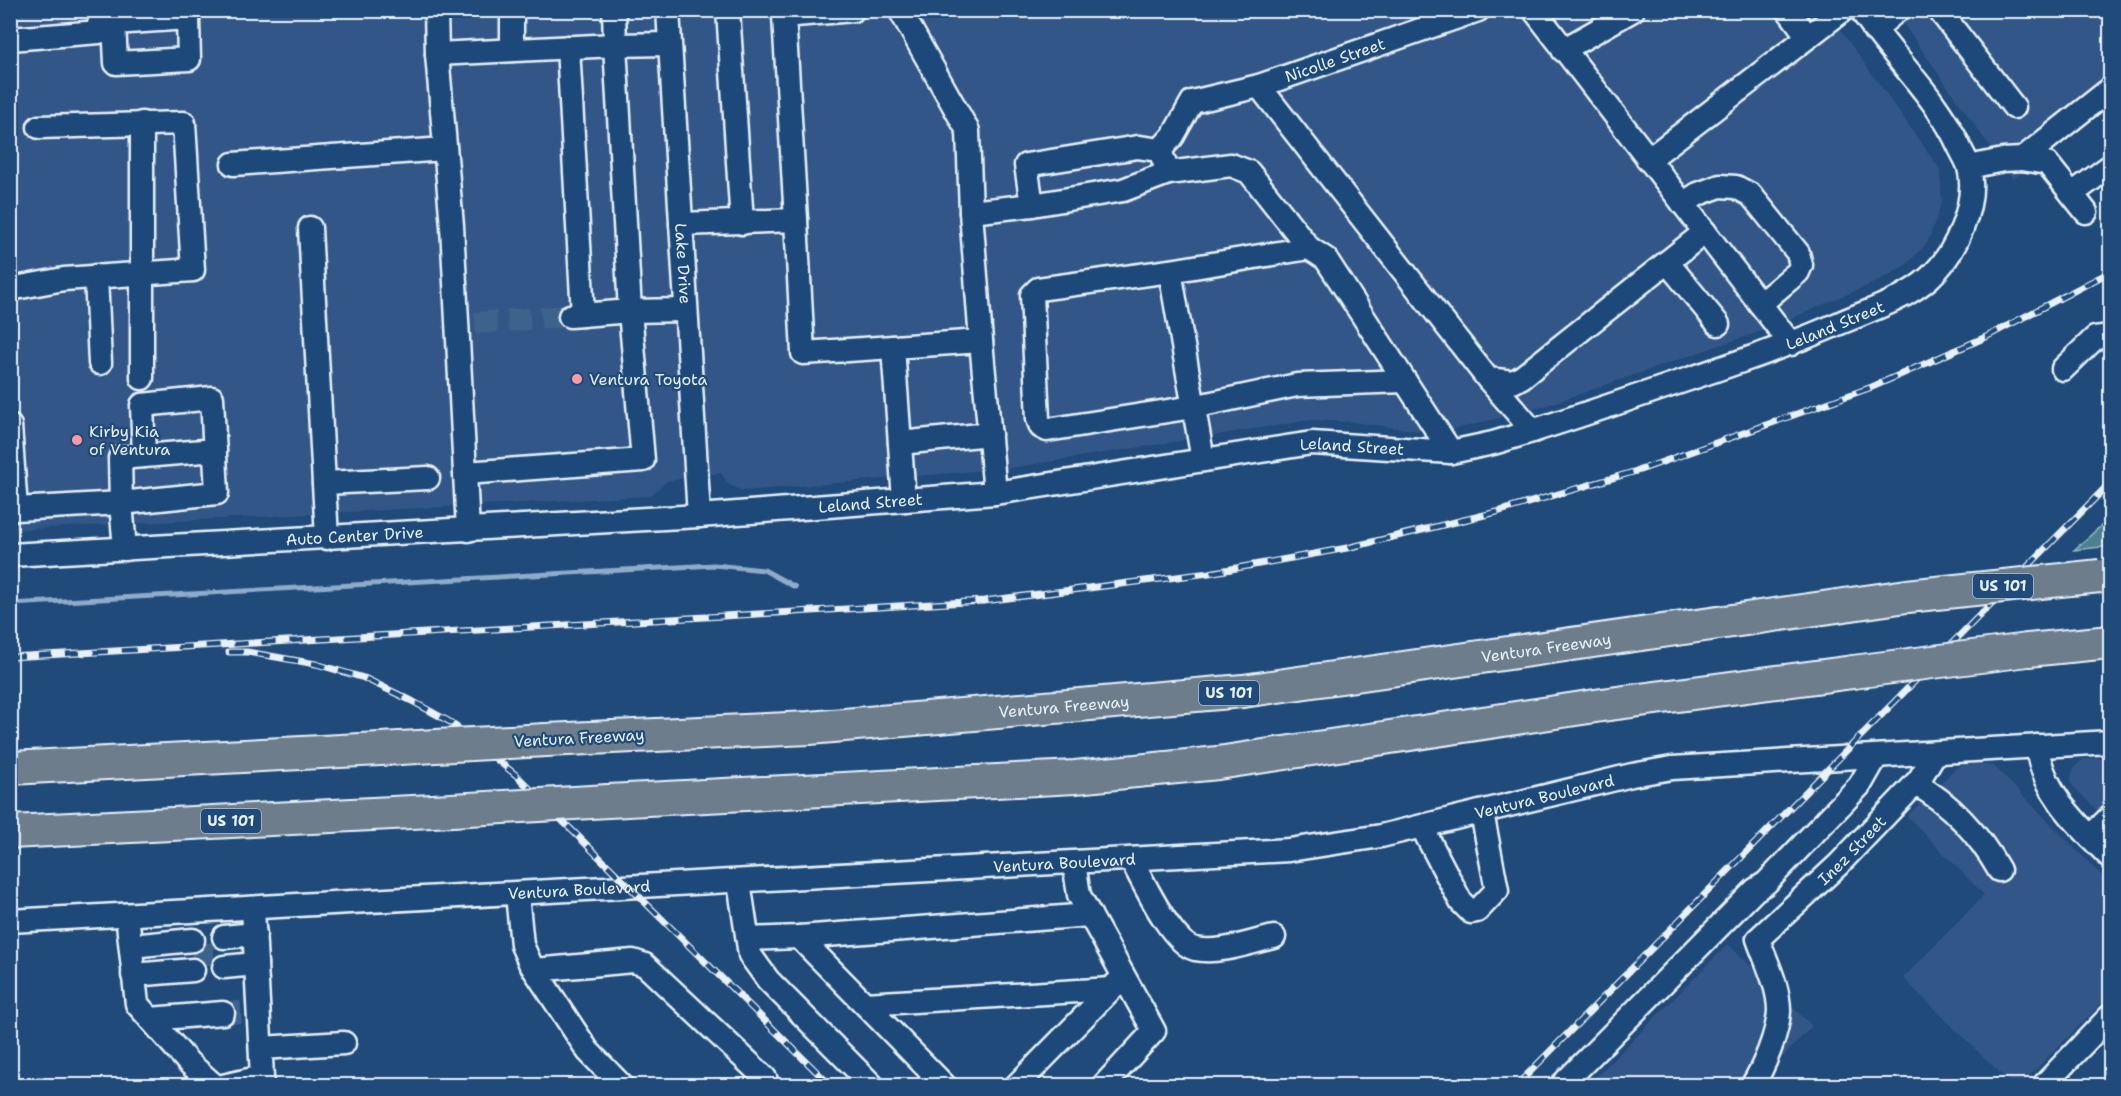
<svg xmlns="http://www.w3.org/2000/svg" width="2121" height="1096" font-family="'Shantell Sans',sans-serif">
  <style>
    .built { fill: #325687 }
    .green { fill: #4c818e; stroke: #9ab9c3; stroke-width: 1.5 }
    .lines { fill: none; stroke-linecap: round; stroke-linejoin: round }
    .stream { stroke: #8eabc9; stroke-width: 5 }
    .minor-tunnel { stroke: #3d638d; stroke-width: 22; stroke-dasharray: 22 11; stroke-linecap: butt }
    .minor-casing { stroke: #e8f1f8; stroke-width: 27 }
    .highway-casing { stroke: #e8f1f8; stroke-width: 36 }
    .minor { stroke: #1f4a7a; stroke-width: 22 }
    .highway { stroke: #6d7d8c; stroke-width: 32 }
    .rail-casing { stroke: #e8f1f8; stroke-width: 7 }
    .rail { stroke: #1f4a7a; stroke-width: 4.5; stroke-dasharray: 14; stroke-linecap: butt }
    .highway-bridge-casing { stroke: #e8f1f8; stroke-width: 36; stroke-linecap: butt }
    .highway-bridge { stroke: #6d7d8c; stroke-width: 32 }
    .poi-dot { fill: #ff9aa2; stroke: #1f4a7a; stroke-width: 2 }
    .labels { text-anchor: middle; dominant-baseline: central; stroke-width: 4.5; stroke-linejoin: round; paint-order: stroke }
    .shield { fill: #1f4a7a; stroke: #acbfd2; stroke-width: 1.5 }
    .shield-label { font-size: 15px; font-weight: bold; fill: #e8f1f8 }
    .street-label { font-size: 16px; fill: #e8f1f8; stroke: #1f4a7a }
    .poi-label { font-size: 16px; fill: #e8f1f8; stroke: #1f4a7a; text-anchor: start }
  </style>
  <rect width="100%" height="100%" fill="#1f4a7a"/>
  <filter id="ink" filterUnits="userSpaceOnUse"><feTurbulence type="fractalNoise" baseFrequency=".0167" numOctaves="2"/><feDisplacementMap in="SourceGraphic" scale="12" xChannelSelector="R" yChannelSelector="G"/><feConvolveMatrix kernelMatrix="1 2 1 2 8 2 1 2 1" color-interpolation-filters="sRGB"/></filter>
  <g filter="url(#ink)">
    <path class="built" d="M11,11H1827L1940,169L1942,202L1928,242L1906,265L1878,281L1767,329L1542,407L1460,428L1428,432L1351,422L1311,420L1010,468L743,491L729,485L721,473L667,481L650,496L11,530Z
      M1894,11H2110V103L2013,179Z
      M2110,758V824L2070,783L2073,769L2083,759Z
      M1971,761L1995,767L2110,884V995L2020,1085H2012L1903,978L1984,895L1907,816L1955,769Z
      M1728,944L1812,1026L1765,1076L1774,1085L1587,1086Z"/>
    <path class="green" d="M2110,518V546L2074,550Z"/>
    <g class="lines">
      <path class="stream" d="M10,604L714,565L764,570L795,587"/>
      <path class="minor-tunnel" d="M475,323L570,316
        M192,955L225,953
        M223,1013L241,1012"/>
      <defs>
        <g id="minor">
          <path d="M436,10L437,54L452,226L468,530"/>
          <path d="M512,10V50"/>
          <path d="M614,10L615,45L669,44"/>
          <path id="s1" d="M668,10L699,516"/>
          <path d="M728,10L742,223"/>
          <path d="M900,10L968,131L971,212"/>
          <path d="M1534,10L1791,344"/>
          <path d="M1788,10L1808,37"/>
          <path d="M1939,10L2014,107"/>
          <path d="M114,22L116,63L189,59L188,18"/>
          <path d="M1874,30L1898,10"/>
          <path d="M10,39L99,32V24L188,18L187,10"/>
          <path d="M568,47L583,315"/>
          <path d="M1563,50L1633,10"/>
          <path d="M437,54L615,45L630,311L685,310"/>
          <path d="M1259,86L1488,379L1513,382L1522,377L1705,232"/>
          <path d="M142,123V378"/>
          <path d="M1160,150L1168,173L1231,165L1249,172L1309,248"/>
          <path d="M2022,159L2047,163L2086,212"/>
          <path d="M1648,160L1843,10"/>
          <path d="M233,164L445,149"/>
          <path d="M1969,167L2003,160L2022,159L2110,89"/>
          <path d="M2072,194L2110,166"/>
          <path d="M1683,204L1698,194L1720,186L1736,187L1751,195L1798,253L1801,265L1798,272L1760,304"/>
          <path d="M1032,205L1123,190L1168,173"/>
          <path d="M796,220L784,16L853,10"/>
          <path d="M681,224L796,220L803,353L893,347"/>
          <path d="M310,228L327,538"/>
          <path d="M1667,262L1718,324"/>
          <path d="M1170,271L1038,289L1032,295L1038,419L1041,427L1047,430L1193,407L1297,385L1405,381"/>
          <path d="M96,276L100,363"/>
          <path d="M10,289L64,279L193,270L184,123L39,127"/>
          <path id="s2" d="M981,341L971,212L1032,205L1026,165L1138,147L1160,150L1173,136L1192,102L1259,86L1478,10"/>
          <path d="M2063,369L2095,338L2110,336"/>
          <path d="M1488,379L1533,431"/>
          <path d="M212,398L217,493L121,503L120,458L144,456L142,405Z"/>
          <path d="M10,426L16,509L121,503L125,549"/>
          <path d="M900,443L990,434"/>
          <path d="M144,456L215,450"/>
          <path d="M1203,460L1170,271L1309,248L1326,259L1451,452"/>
          <path d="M465,473L643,460L630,311L570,316"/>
          <path d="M324,483L428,478"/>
          <path d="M904,500L893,347L981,341L995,493"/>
          <path id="s3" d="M10,555L699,516L995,493L1312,443L1451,452L1493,443C1551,426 1608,406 1665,387C1724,367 1783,348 1840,323C1870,310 1904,300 1929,278C1956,254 1978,203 1969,167C1967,160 1962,153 1959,146C1936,96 1892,57 1861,10"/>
          <path d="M2037,746C2042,792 2079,826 2110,857"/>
          <path d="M1915,784C1950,802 1980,836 1999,870"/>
          <path d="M1422,827L1461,902L1471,912L1477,911L1497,890L1482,813"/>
          <path d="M2090,837L2110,817"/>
          <path d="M1131,859C1143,881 1171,943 1195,949C1220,954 1250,942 1274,937"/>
          <path d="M1074,863L1079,895L1154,1031L1103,1086"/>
          <path d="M739,882L750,955L768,980L873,1086"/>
          <path d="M517,894L522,945L530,963L588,1051L622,1086"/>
          <path d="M127,915L137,1004L188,1062L215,1086"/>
          <path id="s4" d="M10,921L1289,850L1381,836L1632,775L1672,768L2110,742"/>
          <path d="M224,937L255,934"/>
          <path d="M799,937L945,1086"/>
          <path d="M748,939L799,937L1090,915"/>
          <path d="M131,946L193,940"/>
          <path d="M224,967L256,964"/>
          <path d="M535,970L633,961L645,965L765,1078L768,1086"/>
          <path d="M133,975L193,970"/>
          <path d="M865,1004L1111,989"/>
          <path d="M150,1019L223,1013"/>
          <path d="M261,1048L344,1043"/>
          <path d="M223,1086L262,1077L253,908"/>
          <path d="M1016,1086L1116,984"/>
          <path d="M1561,1086L1755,890L1766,883L1860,785L1876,757"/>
          <path id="s5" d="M1752,1086C1764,1067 1778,1033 1779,1011C1779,986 1766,962 1758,939L1838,865L1919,780L1935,753"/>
          <path d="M2043,1086L2110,1016"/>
        </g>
        <g id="highway">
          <path d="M2028,650L2110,642"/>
          <path id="s6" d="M546,740L809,728L1243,691L1907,596"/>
          <path d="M10,768L400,748"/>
          <path d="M608,801L1075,777L1218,763L1602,705L1853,672"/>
          <path d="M10,832L452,810"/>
        </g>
      </defs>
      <use href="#minor" class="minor-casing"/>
      <use href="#highway" class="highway-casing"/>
      <use href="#minor" class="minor"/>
      <use href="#highway" class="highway"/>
      <defs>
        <path id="rail" d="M229,652H247L316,664L364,678L412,701L450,722L516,775L831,1086
          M10,657L984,601L1209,573L1347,548L1497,512L1640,470L1872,387L1986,337L2110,272
          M1516,1086L2110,483"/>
      </defs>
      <use href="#rail" class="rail-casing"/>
      <use href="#rail" class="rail"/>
      <defs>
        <path id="highway-bridge" d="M1907,596L2100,576
          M1853,672L2028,650
          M400,748L546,740
          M452,810L608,801"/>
      </defs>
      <use href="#highway-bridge" class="highway-bridge-casing"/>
      <use href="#highway-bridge" class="highway-bridge"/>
    </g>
  </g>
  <g class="poi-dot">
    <circle cx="577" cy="379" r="6"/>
    <circle cx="77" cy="440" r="6"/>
  </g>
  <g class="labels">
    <g class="shield">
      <rect x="1973" y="574" width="60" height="24" rx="4.5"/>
      <rect x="1199" y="681" width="60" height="24" rx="4.5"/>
      <rect x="201" y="809" width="60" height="24" rx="4.5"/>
    </g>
    <g class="shield-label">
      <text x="2003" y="586">US 101</text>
      <text x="1229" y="693">US 101</text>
      <text x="231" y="821">US 101</text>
    </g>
    <g class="street-label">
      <text stroke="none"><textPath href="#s2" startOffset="574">Nicolle Street</textPath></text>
      <text stroke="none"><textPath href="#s1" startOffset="254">Lake Drive</textPath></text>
      <text stroke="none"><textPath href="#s3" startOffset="1852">Leland Street</textPath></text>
      <text stroke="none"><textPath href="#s3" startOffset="1348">Leland Street</textPath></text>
      <text stroke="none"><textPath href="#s3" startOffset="862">Leland Street</textPath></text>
      <text stroke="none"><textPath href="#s3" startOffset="345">Auto Center Drive</textPath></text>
      <text stroke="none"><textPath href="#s6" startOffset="1005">Ventura Freeway</textPath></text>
      <text stroke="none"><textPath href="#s6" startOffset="519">Ventura Freeway</textPath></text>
      <text transform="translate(579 738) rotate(-3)">Ventura Freeway</text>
      <text stroke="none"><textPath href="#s4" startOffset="1542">Ventura Boulevard</textPath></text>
      <text stroke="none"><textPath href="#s5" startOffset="285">Inez Street</textPath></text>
      <text stroke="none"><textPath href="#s4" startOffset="1056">Ventura Boulevard</textPath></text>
      <text stroke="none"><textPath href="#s4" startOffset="570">Ventura Boulevard</textPath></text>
    </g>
    <g class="poi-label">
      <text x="589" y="379">Ventura Toyota</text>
      <text x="89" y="431">Kirby Kia<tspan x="89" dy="18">of Ventura</tspan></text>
    </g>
  </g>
  <rect width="2121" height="1096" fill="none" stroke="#1f4a7a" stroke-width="36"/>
  <rect x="18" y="18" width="2085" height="1060" fill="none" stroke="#e8f1f8" stroke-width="2" filter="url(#ink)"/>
</svg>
